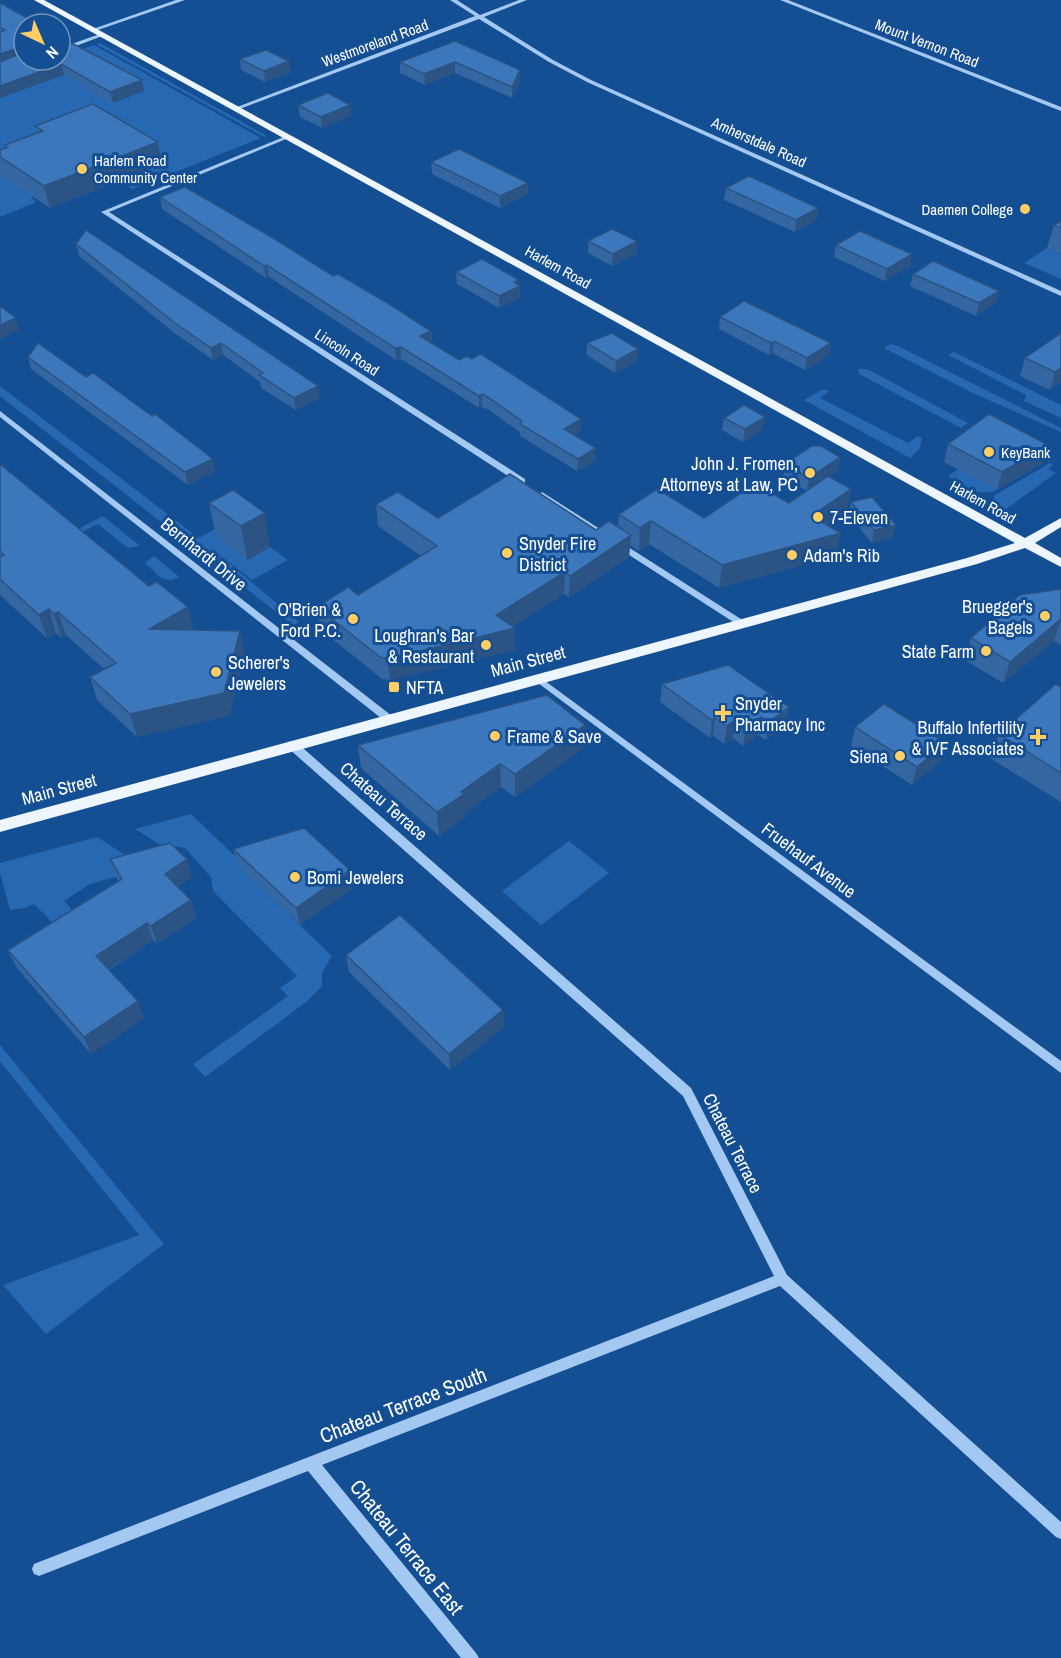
<svg xmlns="http://www.w3.org/2000/svg" width="1061" height="1658" font-family="'Archivo Narrow',sans-serif">
  <style>
    .green { fill: #2668b2 }
    .lines { fill: none; stroke-linecap: round; stroke-linejoin: round }
    .minor { fill: #a3c8f2; fill-rule: evenodd }
    .major { fill: #edf5ff; fill-rule: evenodd }
    .wall { fill: #3466a1 }
    .shaded-wall { fill: #2b5383 }
    .building { fill: #3d77bb; stroke: #2b5383; stroke-width: 1.5 }
    .poi-dot { fill: #ffcf63; stroke: #144e93; stroke-width: 2 }
    .labels { text-anchor: middle; dominant-baseline: central; stroke-width: 6; stroke-linejoin: round; paint-order: stroke }
    .far-street-label { font-size: 15px; fill: #fff; stroke: #144e93 }
    .far-poi-label { font-size: 15px; fill: #fff; stroke: #144e93; text-anchor: start }
    .poi-label { font-size: 18px; fill: #fff; stroke: #144e93; text-anchor: start }
    .street-label { font-size: 18px; fill: #fff; stroke: #144e93 }
    .near-street-label { font-size: 21px; fill: #fff; stroke: #144e93 }
  </style>
  <rect width="100%" height="100%" fill="#144e93"/>
  <path class="green" d="M100,43L267,136L264,137L96,44Z
    M94,45L261,138L133,189L120,181L169,161L156,153L0,175V78L60,60V57Z
    M0,175L48,191L31,198L37,202L0,217Z
    M1047,248L1061,254V279L1024,263Z
    M891,344L898,346L1061,428V432L975,394L884,348Z
    M954,352L1061,405V418L1024,401L1026,395L948,355Z
    M858,369H866L875,373L968,423L961,428L859,374Z
    M0,386L199,538L233,519L247,560L270,547L288,560L252,580L216,552L299,622L294,626L0,396Z
    M823,389L829,391L820,398L908,443L918,436L922,438L920,448L910,458L804,400Z
    M1050,463L1053,465L1048,469L1056,473L1006,509L1000,507L993,500L995,495Z
    M958,469L997,490C978,498 964,485 948,476Z
    M103,516L140,546L128,548L98,524L0,575L44,547Z
    M154,556L179,577C164,586 157,573 145,563Z
    M191,814L237,858L238,866L332,956L322,973V986L305,1003L205,1077L193,1064L288,996L280,988L297,976L213,891L211,877L185,848L159,844L135,829Z
    M97,837L146,868L90,884L64,901L121,961L103,973L34,904L25,908L10,910L0,873V863Z
    M569,841L609,873L541,925L502,891Z
    M0,1045L164,1244L46,1334L3,1285L139,1235L0,1061Z"/>
  <g class="lines">
    <path class="minor" d="M176,0H185L95,31L90,30Z
      M450,0H457L480,15L519,0H527L484,17L553,60L591,80L1061,291V296L587,82L549,62L479,19L237,110L232,109L475,16Z
      M780,0H788L1061,107V111Z
      M100,34L105,35L60,52V48Z
      M286,136L291,137L109,212L525,479V483H519L101,212Z
      M0,411L392,716L394,719L392,722H386L0,417Z
      M542,492L744,621L746,623L744,625H738L539,497L538,495Z
      M537,675L1061,1061V1073L534,680L532,678L534,676Z
      M292,741L296,742L691,1088L787,1275L1061,1522V1539L1056,1537L780,1286L322,1465L476,1653L479,1658H461L308,1471L39,1576L34,1574L32,1569L34,1564L39,1562L774,1276L683,1096L288,748L287,745L288,742Z"/>
    <path class="major" d="M34,0H44L1025,538L1061,518V527L1035,543L1061,558V567L1025,548L977,564L0,832V820L967,558L1015,543Z"/>
  </g>
  <path class="wall" d="M0,3L24,24V60H60L144,91L113,103L64,75L0,98Z
    M455,41L520,81L512,98L455,73L425,85L400,73V62Z
    M240,59L289,61L291,72L265,82L241,70Z
    M298,105H350L351,116L322,128L300,117Z
    M35,126L162,164L50,208L0,175V150L6,148L5,145L36,133Z
    M431,162L528,183V194L500,208L432,174Z
    M726,188L818,208L816,220L795,232L724,200Z
    M160,197L333,276L431,331L432,343L459,360L581,419V431L575,435L596,460L577,471L520,436V432L489,410L482,407L479,408L401,359L396,360L269,277L266,278L162,209Z
    M1061,221V254L1047,248L1054,225Z
    M588,241H637V253L612,266L588,253Z
    M76,244L320,398L296,410L261,388L260,382L223,355L213,360L177,335L79,256Z
    M836,245L910,266L885,281L834,257Z
    M456,272L519,285L520,298L499,308L457,284Z
    M913,274L999,291L996,303L976,316L910,286Z
    M720,317L831,343L829,355L805,370L772,353L769,355L719,329Z
    M1061,333V382L1050,390L1020,376L1025,358Z
    M587,343L638,349L637,361L615,373L587,355Z
    M28,357L86,377L215,471L188,485L31,369Z
    M724,418L763,429L743,442L722,430Z
    M948,444L1043,463L997,490L944,462Z
    M840,457L838,470L829,476L851,489L847,511L827,525L836,556L719,588L649,544L639,551L630,545L629,557L569,597L564,594L513,626L515,650L390,680L382,679L320,629L317,607L358,595L421,556L378,526L376,504L438,518L596,530L618,527L619,514L704,518L789,503L807,491L783,477L785,464Z
    M0,464L149,586L188,607L193,630L245,654L229,716L137,737L97,700L90,677L104,669L66,635L61,637L56,633L47,638L0,595Z
    M851,502L893,537L872,543L848,514Z
    M209,503L270,547L247,560L216,536Z
    M1061,589V645L1054,641L1003,683L965,660L971,638Z
    M662,684L786,725L766,740L758,735L743,746L733,738L724,744L713,736L710,738L660,702Z
    M1061,687V802L990,758L999,734Z
    M585,725L584,748L515,797L501,787L465,813V817L439,836L361,768L358,745Z
    M855,727L946,743L940,761L912,785L851,746Z
    M233,849L353,888L300,925L238,866Z
    M110,859L192,877L178,886L191,900L196,918L157,944L153,940L109,970L144,1018L91,1054L16,967L8,950L118,881L116,877Z
    M346,955L503,1010L504,1027L450,1070L349,972Z"/>
  <path class="shaded-wall" d="M21,47L23,58L0,66V54Z
    M289,61L291,72L265,82L264,71Z
    M455,62V73L425,85L424,74Z
    M61,64L64,75L0,98V86Z
    M520,70V81L512,98V87Z
    M142,80L144,91L113,103L110,92Z
    M350,105L351,116L322,128L321,117Z
    M158,142L162,164L50,208L44,186Z
    M528,183V194L500,208V196Z
    M818,208L816,220L795,232L796,220Z
    M637,241V253L612,266L613,254Z
    M912,254L910,266L885,281L887,269Z
    M267,265L269,277L266,278L264,266Z
    M519,280V286H520V298L499,308V296L514,282Z
    M999,291L996,303L976,316L979,303Z
    M16,318L19,330L0,339V325Z
    M431,331L432,343L420,336Z
    M774,341L772,353L769,355L771,343Z
    M221,343L223,355L213,360L211,348Z
    M831,343L829,355L805,370L807,358Z
    M401,347V359L396,360L395,348Z
    M638,349L637,361L615,373L616,361Z
    M1061,368V382L1050,390L1055,372Z
    M318,386L320,398L296,410L294,398Z
    M482,394V407L479,408V396Z
    M765,417L763,429L743,442L745,429Z
    M581,419V431L564,441V429Z
    M1048,445L1043,463L997,490L1002,472Z
    M596,448V460L577,471L578,459Z
    M840,457L838,470L807,491L809,478Z
    M213,459L215,471L188,485L185,472Z
    M851,489L847,511L807,539L811,516Z
    M265,513L270,547L247,560L241,526Z
    M651,521L649,544L639,551L640,528Z
    M896,525L893,537L872,543L874,530Z
    M841,533L836,556L719,588L722,565Z
    M631,535L629,557L569,597L570,576Z
    M565,572L564,594L507,630L515,628V650L390,680L388,659L496,615Z
    M188,607L193,630L149,629Z
    M49,609L56,633L47,638L39,615Z
    M58,612L66,635L61,637L54,614Z
    M1061,619L1054,641L1003,683L1010,662Z
    M240,631L245,654L229,716L137,737L130,714Z
    M789,707L786,725L766,740L769,722Z
    M761,717L758,735L743,746L746,728Z
    M715,718L713,736L710,738L712,720Z
    M735,720L733,738L724,744L727,726Z
    M585,725L584,748L515,797V774Z
    M946,743L940,761L912,785L917,767Z
    M500,764L501,787L465,813V817L439,836L437,812L461,792Z
    M187,859L192,877L170,891L165,874Z
    M350,870L353,888L300,925L296,908Z
    M191,900L196,918L157,944L151,926Z
    M147,923L153,940L103,973L96,956Z
    M138,1001L144,1018L91,1054L84,1037Z
    M503,1010L504,1027L450,1070L449,1054Z"/>
  <path class="building" d="M0,3L38,24H24V47H21L0,54V32L5,30L0,27Z
    M66,40L142,80L110,92L61,64L0,86V62L24,52V60H60V42Z
    M455,41L520,70L512,87L455,62L424,74L400,62Z
    M266,50L289,61L264,71L240,59Z
    M328,93L350,105L321,117L298,105Z
    M93,104L158,142L44,186L0,157V150L8,147L5,145L43,131L35,126Z
    M459,149L528,183L500,196L431,162Z
    M749,176L818,208L796,220L726,188Z
    M185,187L273,238L333,276L338,274L389,304L431,331L420,336L459,360L467,356L472,359L481,354L581,419L564,429L596,448L578,459L520,424L522,421L489,398L482,394L479,396L401,347L395,348L267,265L264,266L160,197Z
    M1061,221V228L1054,225Z
    M612,229L637,241L613,254L588,241Z
    M86,230L318,386L294,398L259,375L263,373L221,343L211,348L175,323L76,244Z
    M860,231L912,254L887,269L836,245Z
    M482,259L519,280L514,282L520,286L499,296L456,272Z
    M933,261L999,291L979,303L913,274Z
    M744,301L831,343L807,358L774,341L771,343L720,317Z
    M0,306L16,318L0,325Z
    M612,333L638,349L616,361L587,343Z
    M1061,333V368L1055,372L1025,358Z
    M38,343L86,377L93,373L152,416L155,414L213,459L185,472L28,357Z
    M744,405L765,417L745,429L724,418Z
    M989,414L1048,445L1002,472L948,444Z
    M812,446H821L840,457L809,478L785,464Z
    M0,464L149,586L157,582L188,607L149,629L240,631L224,693L130,714L90,677L116,663L58,612L54,614L49,609L39,615L0,579V557L4,555L0,551Z
    M510,474L596,530L609,521L631,535L570,576L565,572L496,615L515,628L388,659L380,657L317,607L348,587L358,595L437,546L376,504L398,492L438,518Z
    M828,476L851,489L811,516L841,533L722,565L651,521L640,528L619,514L657,489L704,518L755,484L789,503Z
    M233,490L265,513L241,526L209,503Z
    M872,497L896,525L874,530L851,502Z
    M1061,589V619L1010,662L971,638L1020,595Z
    M728,665L789,707L769,722L761,717L746,728L735,720L727,726L715,718L712,720L662,684Z
    M1056,684L1061,687V773L999,734Z
    M547,695L585,725L515,774L500,764L461,792L464,794L437,812L358,745Z
    M884,704L946,743L917,767L855,727Z
    M304,828L350,870L296,908L233,849Z
    M170,843L187,859L165,874L191,900L151,926L147,923L96,956L138,1001L84,1037L8,950L122,879L110,859Z
    M400,915L503,1010L449,1054L346,955Z"/>
  <g class="poi-dot">
    <circle cx="82" cy="169" r="6"/>
    <circle cx="1025" cy="209" r="6"/>
    <circle cx="989" cy="452" r="6"/>
    <circle cx="810" cy="473" r="6"/>
    <circle cx="818" cy="517" r="6"/>
    <circle cx="507" cy="553" r="6"/>
    <circle cx="792" cy="555" r="6"/>
    <circle cx="1045" cy="616" r="6"/>
    <circle cx="353" cy="619" r="6"/>
    <circle cx="486" cy="645" r="6"/>
    <circle cx="986" cy="651" r="6"/>
    <circle cx="216" cy="672" r="6"/>
    <rect x="388" y="681" width="12" height="12" rx="3"/>
    <path d="M720 704h6v6h6v6h-6v6h-6v-6h-6v-6h6z"/>
    <circle cx="495" cy="736" r="6"/>
    <path d="M1035 728h6v6h6v6h-6v6h-6v-6h-6v-6h6z"/>
    <circle cx="900" cy="756" r="6"/>
    <circle cx="295" cy="877" r="6"/>
  </g>
  <g class="labels">
    <g class="far-street-label">
      <text transform="translate(375 43) rotate(-20)">Westmoreland Road</text>
      <text transform="translate(927 43) rotate(21)">Mount Vernon Road</text>
      <text transform="translate(759 142) rotate(24)">Amherstdale Road</text>
      <text transform="translate(558 267) rotate(29)">Harlem Road</text>
      <text transform="translate(347 352) rotate(33)">Lincoln Road</text>
      <text transform="translate(983 502) rotate(29)">Harlem Road</text>
    </g>
    <g class="far-poi-label">
      <text x="94" y="160">Harlem Road<tspan x="94" dy="17">Community Center</tspan></text>
      <text x="1013" y="209" text-anchor="end">Daemen College</text>
      <text x="1001" y="452">KeyBank</text>
    </g>
    <g class="poi-label">
      <text x="798" y="463" text-anchor="end">John J. Fromen,<tspan x="798" dy="21">Attorneys at Law, PC</tspan></text>
      <text x="830" y="517">7-Eleven</text>
      <text x="519" y="543">Snyder Fire<tspan x="519" dy="21">District</tspan></text>
      <text x="804" y="555">Adam's Rib</text>
      <text x="1033" y="606" text-anchor="end">Bruegger's<tspan x="1033" dy="21">Bagels</tspan></text>
      <text x="341" y="609" text-anchor="end">O'Brien &amp;<tspan x="341" dy="21">Ford P.C.</tspan></text>
      <text x="474" y="635" text-anchor="end">Loughran's Bar<tspan x="474" dy="21">&amp; Restaurant</tspan></text>
      <text x="974" y="651" text-anchor="end">State Farm</text>
      <text x="228" y="662">Scherer's<tspan x="228" dy="21">Jewelers</tspan></text>
      <text x="406" y="687">NFTA</text>
      <text x="735" y="703">Snyder<tspan x="735" dy="21">Pharmacy Inc</tspan></text>
      <text x="1024" y="727" text-anchor="end">Buffalo Infertility<tspan x="1024" dy="21">&amp; IVF Associates</tspan></text>
      <text x="507" y="736">Frame &amp; Save</text>
      <text x="888" y="756" text-anchor="end">Siena</text>
      <text x="307" y="877">Bomi Jewelers</text>
    </g>
    <g class="street-label">
      <text transform="translate(204 554) rotate(39)">Bernhardt Drive</text>
      <text transform="translate(528 661) rotate(-15)">Main Street</text>
      <text transform="translate(59 789) rotate(-15)">Main Street</text>
      <text transform="translate(384 801) rotate(41)">Chateau Terrace</text>
      <text transform="translate(809 860) rotate(37)">Fruehauf Avenue</text>
      <text transform="translate(733 1143) rotate(63)">Chateau Terrace</text>
    </g>
    <g class="near-street-label">
      <text transform="translate(403 1405) rotate(-21)">Chateau Terrace South</text>
      <text transform="translate(407 1547) rotate(51)">Chateau Terrace East</text>
    </g>
  </g>
  <g transform="translate(42 42) rotate(136)"><circle r="28" fill="#144e93" stroke="#7295be" stroke-width="1.5"/>
  <path d="M0-4.5L10 22L0 15L-10 22Z" fill="#ffcf63"/>
  <text y="-9" font-size="16" font-weight="bold" text-anchor="middle" fill="#ffffff">N</text>
  </g>
</svg>
